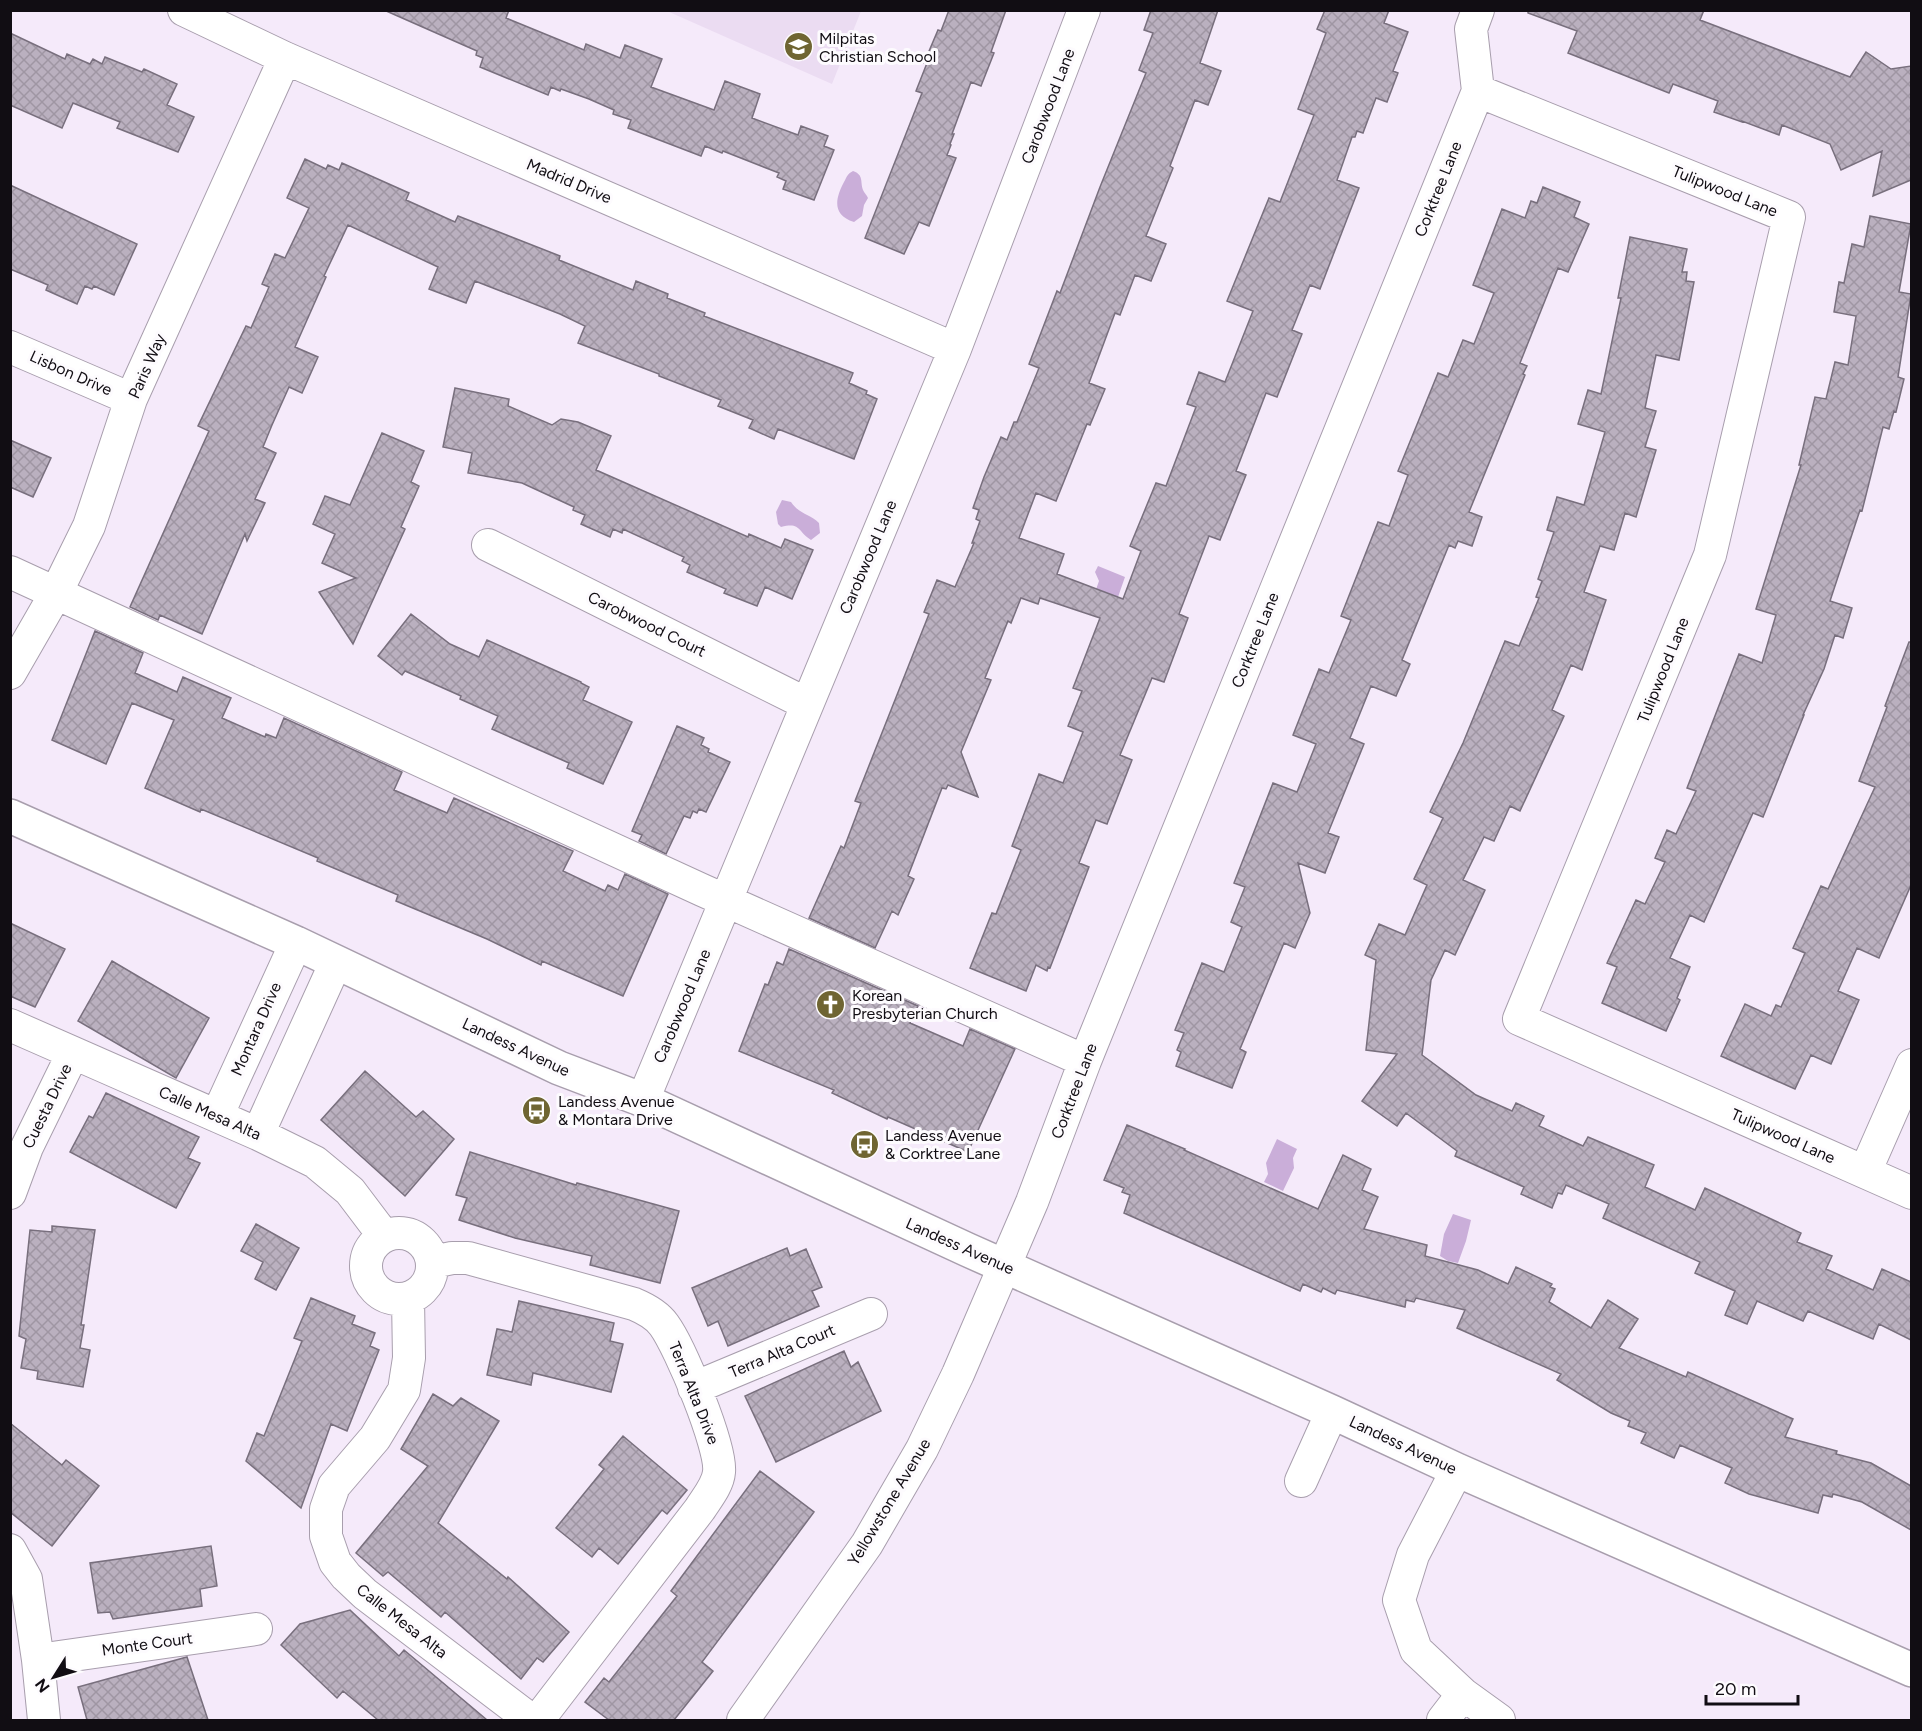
<svg xmlns="http://www.w3.org/2000/svg" width="1922" height="1731" font-family="Figtree,sans-serif">
  <style>
    .built { fill: #ebdcf2 }
    .water { fill: #caaed9 }
    .building { fill: url(#building-cross-hatch); stroke: #786f7d; stroke-width: 1.5 }
    .lines { fill: none; stroke-linecap: round; stroke-linejoin: round }
    .minor-casing { stroke: #a89ead; stroke-width: 34 }
    .major-casing { stroke: #a89ead; stroke-width: 36 }
    .minor { stroke: #fff; stroke-width: 32 }
    .major { stroke: #fff; stroke-width: 33 }
    .labels { text-anchor: middle; dominant-baseline: central; stroke-width: 6; stroke-linejoin: round; paint-order: stroke }
    .poi-label { font-size: 16px; fill: #110d13; stroke: #fdfbfe; text-anchor: start }
    .street-label { font-size: 16px; fill: #110d13; stroke: #fdfbfe }
  </style>
  <defs>
    <pattern id="building-cross-hatch" width="8" height="8" patternUnits="userSpaceOnUse" patternTransform="scale(1.5)"><rect width="8" height="8" fill="#bab0bf"/><path d="M0 0l8 8M0 8l8-8" fill="none" stroke="#9f96a3"/></pattern>
  </defs>
  <rect width="100%" height="100%" fill="#f5eafa"/>
  <path class="built" d="M667,11L861,10V11L832,84Z"/>
  <path class="water" d="M853,171C864,175 860,181 863,190C864,193 867,195 868,198L864,205L862,216L854,222C832,215 835,199 844,182C847,177 847,174 853,171Z
    M782,500L791,502C799,514 810,514 819,523L820,533L811,540C797,531 801,522 781,527L778,524L776,512Z
    M1098,566L1125,577L1111,617L1089,609L1099,581L1095,572Z
    M1277,1139L1297,1149L1293,1158L1294,1168L1283,1191L1264,1182L1268,1174L1266,1163Z
    M1453,1214L1471,1220L1466,1241L1458,1263L1448,1261L1440,1256L1444,1234Z"/>
  <path class="building" d="M384,10H509L506,18L584,50L586,44L620,58L625,45L662,59L651,87L714,110L725,81L760,94L752,118L798,135L801,126L828,136L824,146L834,150L814,200L783,189L786,181L777,177L779,173L723,151L722,153L705,146L701,156L628,128L631,120L613,114L614,110L589,99L561,89L560,91L551,87L548,95L480,67L483,58L476,55L477,51Z
    M949,10H1006L991,52L994,53L981,86L971,82L952,134H954L950,144L951,145L947,155L956,158L929,226L919,222L904,254L865,238L922,93L916,91L927,63H924L938,30L941,31Z
    M1151,10H1218L1200,63L1221,71L1208,105L1195,100L1170,166L1173,168L1146,236L1166,244L1151,281L1135,275L1120,315L1115,313L1089,383L1105,389L1090,425L1087,424L1056,501L1036,493L1019,538L1064,554L1057,574L1123,599L1141,551L1130,546L1156,483L1166,486L1196,407L1187,404L1199,372L1225,382L1253,311L1227,301L1269,198L1280,202L1314,115L1298,109L1326,33L1317,29L1325,10H1389L1384,23L1408,32L1393,71L1398,73L1387,102L1376,98L1363,133L1357,131L1355,137H1352L1337,180L1359,188L1320,289L1310,285L1292,330L1302,334L1277,397L1266,393L1236,471L1246,475L1220,540L1209,536L1179,614L1188,618L1164,682L1152,678L1120,755L1132,760L1107,824L1096,820L1079,863L1089,867L1050,968L1048,967L1047,971L1036,965L1026,991L970,968L992,913L996,914L1021,850L1012,846L1039,774L1063,783L1083,732L1068,726L1082,691L1073,688L1100,618L1040,598L1038,604L1021,598L1011,623L1008,621L985,678L991,680L961,752L978,797L948,785L946,789L942,788L908,876L914,879L898,915L892,911L875,948L809,918L841,846L844,848L861,803L855,801L929,614L924,612L937,580L955,587L974,543H972L980,521L976,519L979,510L973,508L984,477L1001,437L1007,440L1014,422H1017L1039,368L1029,364L1057,291L1060,293L1100,187L1146,73L1139,70L1153,33L1144,30Z
    M1528,10H1704L1700,20L1850,77L1866,52L1891,69L1911,66V180L1873,196L1882,151L1841,170L1830,144L1782,125L1779,135L1742,121V122L1714,112L1718,101L1673,84L1669,93L1568,53L1577,31L1528,13Z
    M10,33L65,59L67,54L90,64L93,59L102,64L105,57L142,72L144,69L177,84L167,105L194,117L178,152L117,128L120,122L73,103L62,128L10,105Z
    M305,159L326,169L328,165L339,170L342,163L409,193L406,200L455,222L458,216L560,256L559,260L633,290L636,281L668,294L667,298L705,313L704,316L853,373L849,383L867,391L866,394L877,399L854,459L778,429L774,439L749,428L753,420L718,406L721,400L659,376V374L578,343L585,326L560,314L475,281L466,303L429,289L438,267L348,225L324,276L326,277L295,347L318,357L302,393L289,387L272,425L263,447L276,453L255,499L265,503L247,541L245,534L202,634L160,615L158,620L130,607L209,431L198,426L246,326L251,328L269,287L262,284L275,254L285,258L309,208L287,198Z
    M10,185L137,244L114,295L94,286L92,289L85,286L77,304L46,290L48,285L10,269Z
    M1543,187L1580,202L1574,217L1589,224L1568,272L1558,268L1520,363L1527,366L1523,374L1525,375L1469,512L1482,517L1472,546L1458,541L1455,548L1449,545L1402,660L1410,664L1396,696L1371,686L1350,738L1364,744L1328,833L1339,837L1325,873L1298,863L1310,913L1295,948L1284,943L1240,1049L1246,1052L1232,1088L1176,1066L1181,1052L1177,1050L1184,1033L1175,1030L1202,963L1224,972L1242,927L1231,922L1245,887L1234,883L1273,783L1297,792L1316,744L1293,735L1319,669L1329,673L1351,620L1341,616L1378,522L1389,526L1408,475L1398,471L1438,373L1448,377L1463,340L1474,344L1494,293L1473,285L1502,209L1525,218L1531,201L1537,203Z
    M1870,216L1911,224L1899,292L1911,294L1898,377L1904,379L1896,412L1894,411L1889,429L1883,427L1862,511L1860,510L1830,601L1852,608L1843,638L1835,635L1824,669L1803,715H1804L1763,817L1753,813L1704,922L1690,915L1670,958L1690,967L1677,998L1680,1000L1666,1031L1602,1003L1617,967L1607,963L1636,900L1645,904L1665,862L1655,858L1667,830L1676,834L1696,791L1687,788L1739,654L1762,663L1776,615L1756,609L1801,465H1799L1815,397L1826,399L1835,362L1848,365L1856,316L1834,312L1839,282L1844,283L1852,244L1864,247Z
    M1630,237L1687,249L1682,272H1687L1686,281L1694,282L1679,360L1656,355L1645,408L1656,411L1645,447L1656,450L1636,517L1625,513L1614,550L1600,546L1584,592L1606,600L1582,670L1571,665L1552,710L1564,716L1520,811L1510,806L1494,841L1484,837L1463,880L1485,890L1455,955L1445,950L1431,980L1422,1055L1476,1095L1512,1111L1516,1103L1544,1116L1539,1126L1583,1146L1588,1137L1654,1165L1645,1187L1695,1210L1705,1188L1801,1233L1797,1242L1832,1256L1826,1269L1873,1290L1882,1269L1911,1282V1340L1879,1324L1873,1339L1808,1311L1803,1321L1757,1301L1747,1324L1725,1315L1735,1291L1695,1273L1700,1262L1603,1218L1609,1204L1566,1185L1562,1194L1558,1193L1552,1208L1521,1194L1524,1187L1455,1156L1457,1151L1406,1113L1397,1126L1362,1101L1397,1054L1366,1050L1376,960L1365,955L1379,924L1405,935L1427,885L1414,879L1443,818L1430,812L1463,743L1505,641L1519,646L1539,598L1536,597L1542,581L1538,579L1554,532L1547,530L1557,497L1584,505L1605,432L1578,424L1588,390L1601,394L1621,298H1618Z
    M455,388L509,399L508,406L552,425L561,419L578,422L611,436L596,470L748,537L749,534L781,548L785,539L813,550L792,599L765,587L757,606L724,593L726,589L687,572L690,565L682,561L684,557L623,529L622,533L613,529L610,537L581,524L585,515L573,510L574,507L522,483L468,473L472,453L443,447Z
    M382,433L424,451L411,482L419,486L401,527L405,529L353,644L319,592L356,578L322,563L335,534L313,524L325,496L350,505Z
    M10,440L51,458L33,497L10,487Z
    M411,614L450,644L479,657L487,640L581,682V683L589,687L583,700L632,722L603,784L567,768L569,763L492,729L498,716L460,699L461,696L405,671L402,675L378,656Z
    M95,631L143,653L135,673L177,692L183,677L231,698L222,718L265,737L266,734L276,738L284,718L402,772L394,790L447,813L454,798L573,851L563,871L605,891L608,885L618,890L625,874L668,894L623,996L542,961L541,965L487,939L396,901L398,895L317,861L318,858L201,809L200,812L145,788L174,720L132,703L106,764L52,740Z
    M1909,642H1911V885L1879,958L1857,948L1838,991L1859,1000L1831,1064L1811,1055L1795,1089L1721,1056L1745,1004L1771,1016L1776,1005L1781,1007L1805,953L1793,948L1821,886L1828,889L1875,787L1859,781L1887,707L1885,706Z
    M677,726L704,738L701,745L709,749L708,752L730,762L706,812L699,809L697,813L693,811L690,818L684,816L666,854L639,841L642,835L632,831Z
    M10,923L65,949L35,1007L10,996Z
    M789,949L918,1006L910,1023L963,1046L970,1029L1015,1049L968,1152L888,1117L887,1119L832,1093L834,1090L739,1051L765,984L768,985L777,962L783,965Z
    M112,961L209,1018L176,1078L78,1021Z
    M365,1071L416,1117L423,1111L454,1139L405,1196L321,1120Z
    M106,1093L199,1137L188,1158L200,1163L176,1208L70,1152L89,1116L93,1118Z
    M1127,1125L1185,1149L1184,1150L1318,1209L1343,1155L1371,1169L1362,1190L1378,1197L1364,1229L1427,1245L1425,1256L1478,1270L1508,1284L1516,1267L1552,1284L1550,1287L1555,1289L1549,1302L1591,1328L1608,1300L1638,1319L1619,1348L1686,1377L1688,1372L1793,1419L1785,1437L1837,1451L1836,1454L1871,1463L1911,1486V1530L1862,1502L1833,1494L1832,1497L1823,1495L1818,1513L1749,1494L1725,1483L1732,1468L1680,1445L1674,1458L1641,1443L1646,1433L1628,1426L1630,1421L1611,1413L1557,1380L1561,1374L1457,1328L1465,1310L1416,1298L1414,1302L1406,1300L1405,1307L1337,1290L1335,1294L1323,1288L1321,1292L1303,1284L1300,1291L1124,1213L1130,1195L1122,1192L1124,1188L1104,1180Z
    M470,1152L576,1185L577,1183L679,1211L660,1283L590,1265L592,1256L515,1238L459,1220L467,1198L456,1195Z
    M256,1224L299,1248L276,1290L255,1279L263,1262L241,1251Z
    M52,1226L95,1230L81,1325H84L80,1348L90,1350L83,1387L37,1379L38,1371L21,1368L26,1339L19,1336L30,1230L52,1232Z
    M787,1248L790,1256L806,1249L822,1287L812,1291L819,1306L728,1346L718,1321L708,1326L692,1288Z
    M311,1298L355,1316L352,1324L375,1333L370,1346L379,1350L347,1431L331,1424L301,1508L246,1461L257,1433L264,1436L302,1341L294,1338Z
    M519,1301L614,1323L610,1341L623,1344L611,1392L533,1373L531,1385L487,1375L497,1329L512,1332Z
    M844,1351L851,1367L858,1362L881,1411L776,1462L745,1396Z
    M433,1394L453,1406L461,1398L499,1421L438,1523L507,1579L508,1577L569,1632L543,1662L537,1658L521,1679L445,1612L441,1617L388,1572L383,1576L356,1553L428,1466L401,1449Z
    M10,1423L62,1465L66,1460L99,1486L52,1546L10,1512Z
    M623,1436L687,1490L667,1514L662,1510L618,1564L599,1548L592,1557L556,1528L604,1469L599,1465Z
    M760,1471L814,1512L702,1662L713,1671L674,1720H609L585,1702L604,1678L609,1682L677,1596L671,1591Z
    M211,1546L217,1586L200,1589L202,1606L113,1619L110,1612L98,1613L90,1563Z
    M350,1610L399,1656L404,1650L487,1720H378L343,1691L337,1698L281,1645L300,1624Z
    M187,1657L208,1720H87L78,1687Z"/>
  <g class="lines">
    <defs>
      <path id="minor" d="M184,10L285,58L955,349
        M1478,91L1789,217L1710,555L1519,1019L1912,1193
        M10,347L131,399
        M488,545L807,704
        M10,572L702,890L1085,1061
        M10,673L56,593L89,526L131,399L285,58
        M10,1025L258,1134L315,1162L350,1191L384,1236
        M643,1100L955,349L1084,10
        M217,1116L296,943
        M258,1134L336,962
        M1865,1172L1912,1065
        M10,1193L27,1147L73,1053
        M366 1266a33 33 0 1 1 66 0a33 33 0 1 1-66 0Z
        M433,1262L452,1258H468L634,1304C646,1309 657,1315 664,1325C680,1347 722,1447 719,1472C718,1485 707,1498 700,1509L538,1720
        M408,1299L409,1358L404,1390L375,1438L334,1486L326,1509V1536L335,1562L346,1576L365,1594L531,1720
        M694,1388L871,1314
        M1301,1481L1332,1412
        M10,1550L26,1579L38,1660L44,1720
        M38,1660L256,1629
        M1463,1694L1499,1720
        M743,1720L867,1544L922,1449L958,1374L1032,1202L1085,1061L1478,91L1471,29L1478,10
        M1443,1720L1463,1694L1416,1650L1399,1600L1413,1555L1457,1470"/>
      <path id="major" d="M10,816L296,943L559,1068L643,1100L968,1250L1332,1412L1457,1470L1912,1670"/>
    </defs>
    <use href="#minor" class="minor-casing"/>
    <use href="#major" class="major-casing"/>
    <use href="#minor" class="minor"/>
    <use href="#major" class="major"/>
  </g>
  <defs>
    <symbol id="school-disc" viewBox="-11 -11 22 22"><circle r="9.5" fill="#6f6532" stroke="#fdfbfe"/><path d="M0-5L7-2L0 1L-7-2ZM-4 1L0 2.5L4 1V4Q0 6-4 4Z" fill="#fff"/></symbol>
    <symbol id="church-disc" viewBox="-11 -11 22 22"><circle r="9.5" fill="#6f6532" stroke="#fdfbfe"/><path d="M-1.2-6h2.4v3.5h3.3v2.4h-3.3V6h-2.4V-.1h-3.3v-2.4h3.3Z" fill="#fff"/></symbol>
    <symbol id="bus-disc" viewBox="-11 -11 22 22"><circle r="9.5" fill="#6f6532" stroke="#fdfbfe"/><path d="M-5-6H5V4H4V6H2V4H-2V6H-4V4H-5ZM-3.5-4V0h7V-4ZM-3.5 1.2v1.5H-2V1.2ZM2 1.2v1.5H3.5V1.2Z" fill="#fff"/></symbol>
  </defs>
  <g fill-rule="evenodd">
    <use href="#school-disc" x="782" y="30" width="33" height="33"/>
    <use href="#church-disc" x="814" y="988" width="33" height="33"/>
    <use href="#bus-disc" x="520" y="1094" width="33" height="33"/>
    <use href="#bus-disc" x="848" y="1128" width="33" height="33"/>
  </g>
  <g class="labels">
    <g class="poi-label">
      <text x="819" y="38">Milpitas<tspan x="819" dy="18">Christian School</tspan></text>
      <text x="852" y="995">Korean<tspan x="852" dy="18">Presbyterian Church</tspan></text>
      <text x="558" y="1101">Landess Avenue<tspan x="558" dy="18">&amp; Montara Drive</tspan></text>
      <text x="885" y="1135">Landess Avenue<tspan x="885" dy="18">&amp; Corktree Lane</tspan></text>
    </g>
    <g class="street-label">
      <text transform="translate(1048 106) rotate(-69)">Carobwood Lane</text>
      <text transform="translate(569 181) rotate(23)">Madrid Drive</text>
      <text transform="translate(1438 189) rotate(-68)">Corktree Lane</text>
      <text transform="translate(1725 191) rotate(22)">Tulipwood Lane</text>
      <text transform="translate(147 366) rotate(-66)">Paris Way</text>
      <text transform="translate(71 373) rotate(24)">Lisbon Drive</text>
      <text transform="translate(868 557) rotate(-67)">Carobwood Lane</text>
      <text transform="translate(647 624) rotate(26)">Carobwood Court</text>
      <text transform="translate(1255 640) rotate(-68)">Corktree Lane</text>
      <text transform="translate(1663 670) rotate(-68)">Tulipwood Lane</text>
      <text transform="translate(682 1006) rotate(-67)">Carobwood Lane</text>
      <text transform="translate(256 1029) rotate(-66)">Montara Drive</text>
      <text transform="translate(516 1047) rotate(25)">Landess Avenue</text>
      <text transform="translate(1074 1091) rotate(-69)">Corktree Lane</text>
      <text transform="translate(47 1106) rotate(-64)">Cuesta Drive</text>
      <text transform="translate(210 1113) rotate(24)">Calle Mesa Alta</text>
      <text transform="translate(1783 1136) rotate(24)">Tulipwood Lane</text>
      <text transform="translate(960 1246) rotate(24)">Landess Avenue</text>
      <text transform="translate(782 1351) rotate(-23)">Terra Alta Court</text>
      <text transform="translate(694 1393) rotate(68)">Terra Alta Drive</text>
      <text transform="translate(1403 1445) rotate(25)">Landess Avenue</text>
      <text transform="translate(889 1502) rotate(-59)">Yellowstone Avenue</text>
      <text transform="translate(402 1621) rotate(38)">Calle Mesa Alta</text>
      <text transform="translate(147 1644) rotate(-8)">Monte Court</text>
    </g>
  </g>
  <rect width="1922" height="1731" fill="none" stroke="#110d13" stroke-width="24"/>
  <g transform="translate(54 1677) rotate(233)" stroke="#fdfbfe" stroke-width="4.5" paint-order="stroke">
  <path d="M0-4.5L10 22L0 15L-10 22Z" fill="#110d13"/>
  <text y="-9" font-size="16" font-weight="bold" text-anchor="middle" fill="#110d13">N</text>
  </g>
  <path d="M1706 1695v9h92v-9" fill="none" stroke="#110d13" stroke-width="3"/>
  <text x="1715" y="1695" font-size="18" fill="#110d13" stroke="#fdfbfe" stroke-width="4.5" paint-order="stroke">20 m</text>
</svg>
